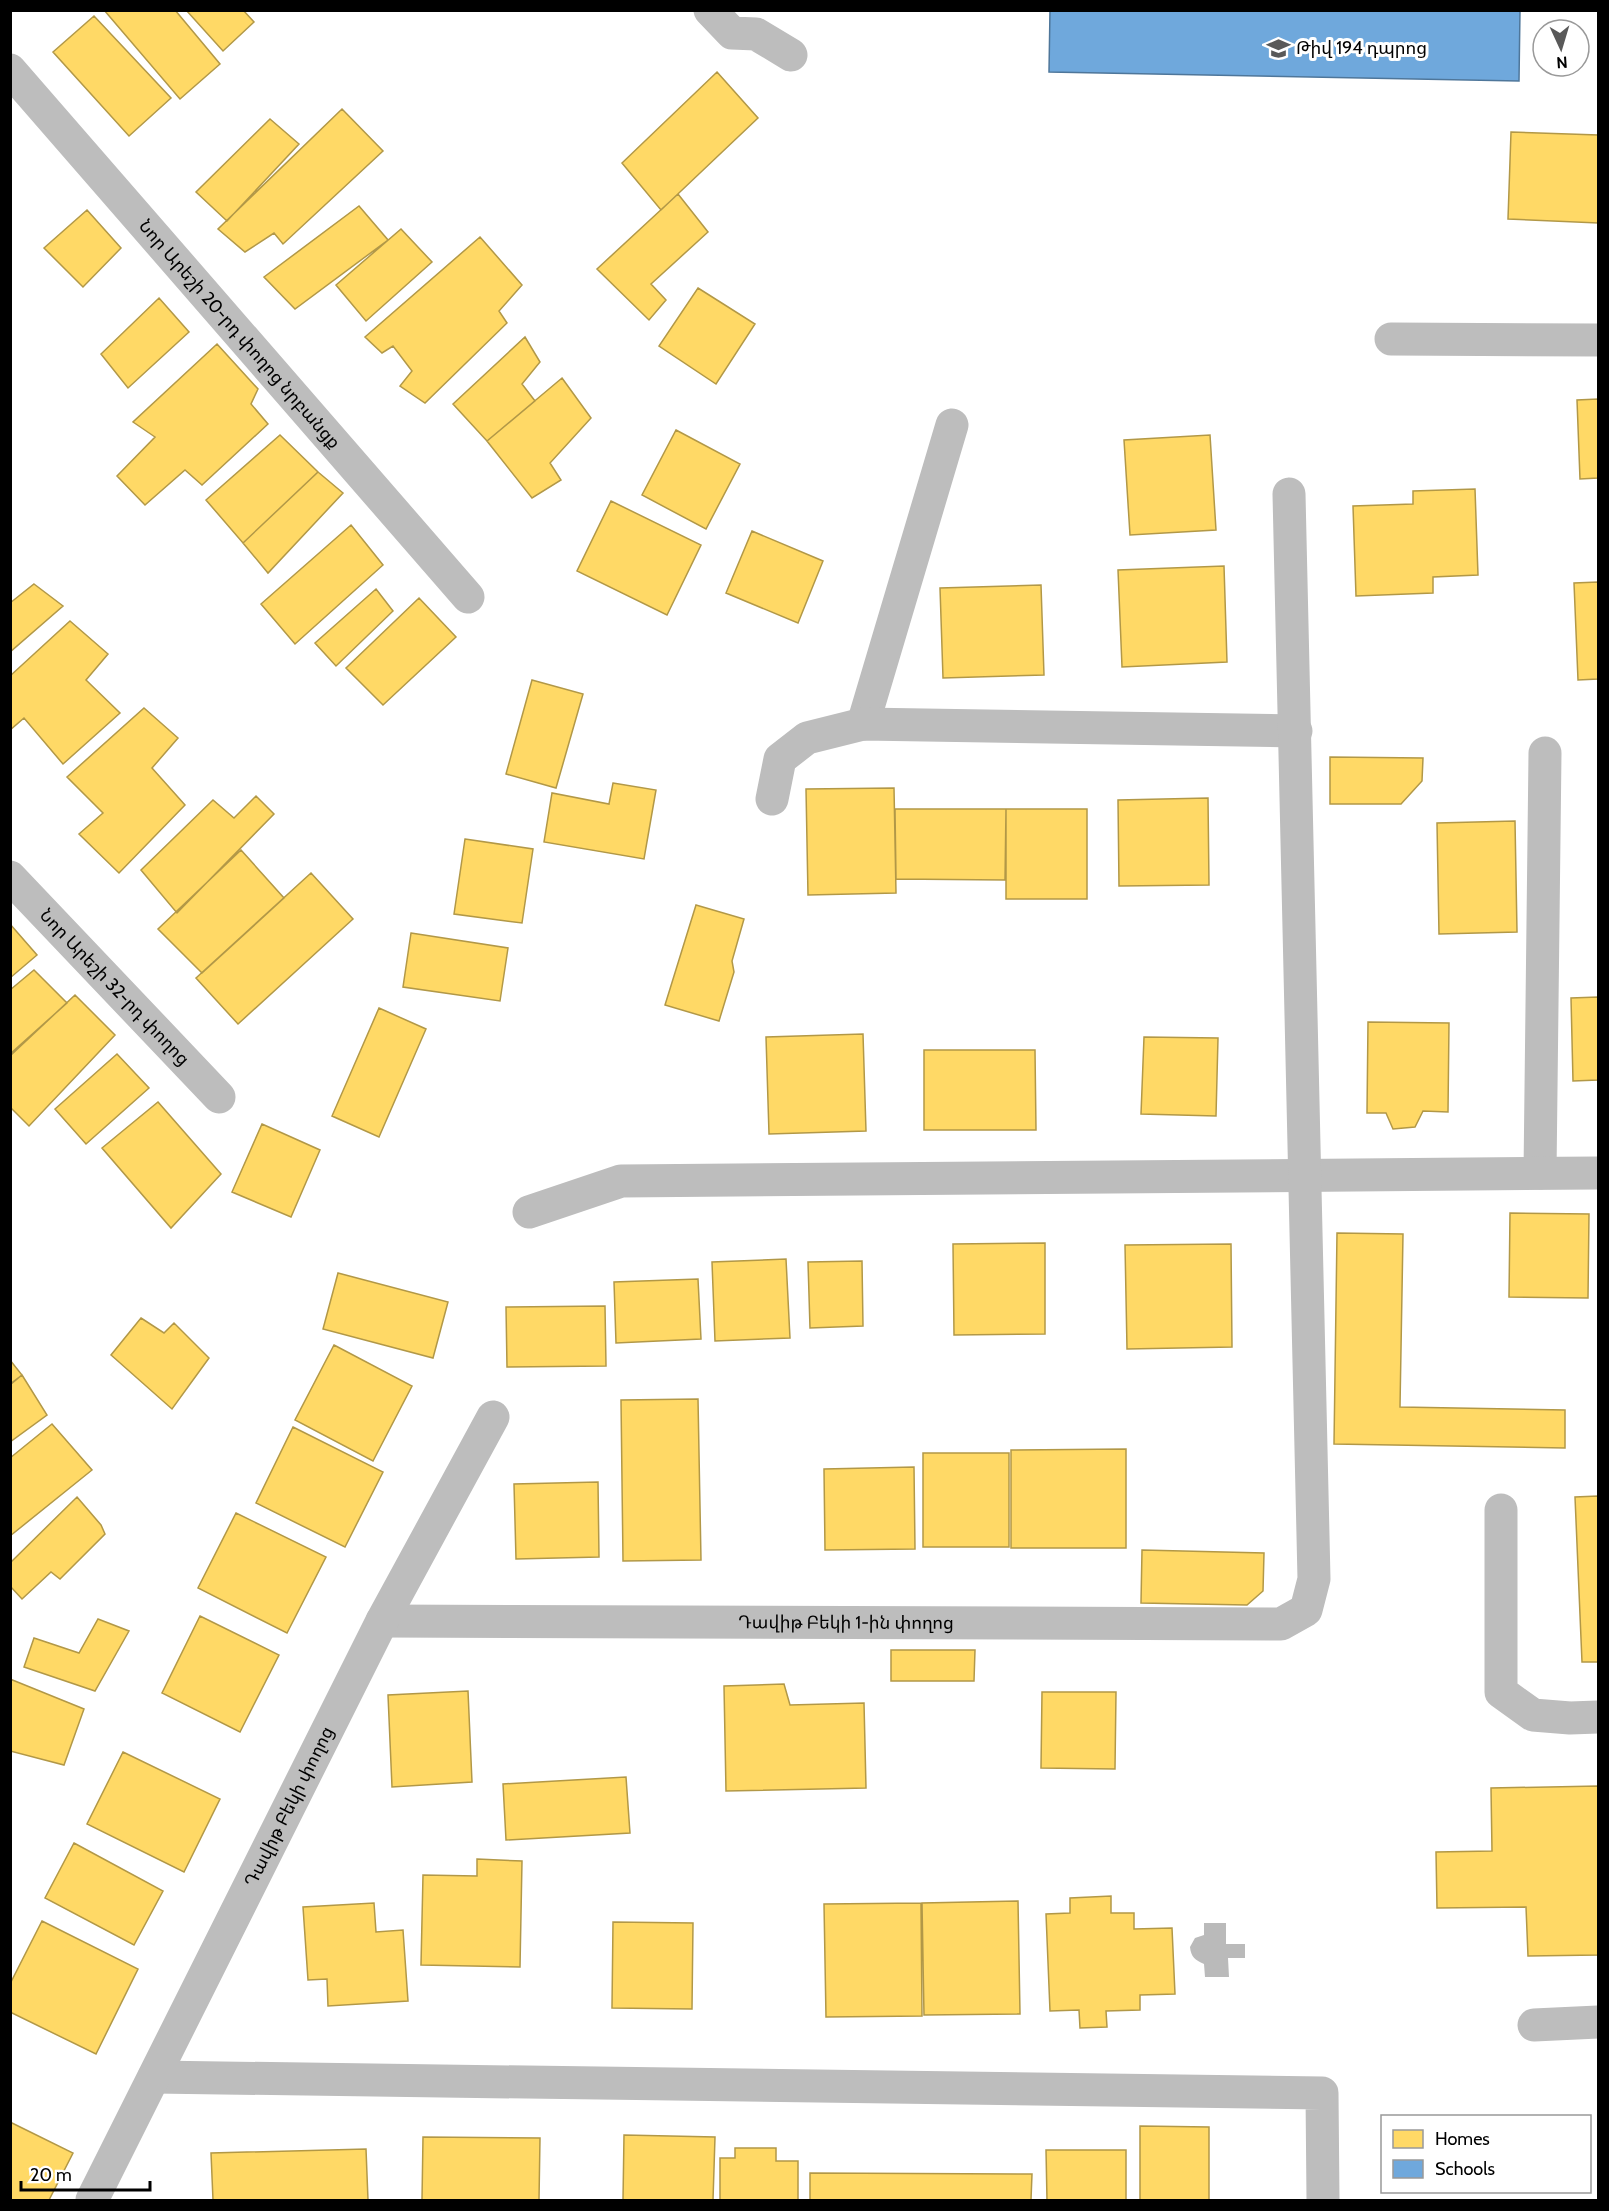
<svg xmlns="http://www.w3.org/2000/svg" width="1609" height="2211" font-family="Cabin,'Noto Sans Armenian',sans-serif">
  <style>
    .water { fill: #bababa }
    .homes { fill: #ffd966; stroke: #b29847; stroke-width: 1.5 }
    .schools { fill: #6fa8dc; stroke: #4e769a; stroke-width: 1.5 }
    .lines { fill: none; stroke-linecap: round; stroke-linejoin: round }
    .minor { stroke: #bdbdbd; stroke-width: 33 }
    .labels { text-anchor: middle; dominant-baseline: central; stroke-width: 6; stroke-linejoin: round; paint-order: stroke }
    .poi-label { font-size: 18px; fill: #000; stroke: #fff; text-anchor: start }
    .street-label { font-size: 18px; fill: #000; stroke: #fff }
  </style>
  <rect width="100%" height="100%" fill="#fff"/>
  <path class="water" d="M1204,1923H1226V1944H1245V1958H1228L1229,1977H1205L1204,1964C1195,1960 1191,1957 1190,1947L1195,1938L1204,1935Z"/>
  <path class="homes" d="M104,10H175L220,64L180,99Z
    M186,10H243L254,22L223,51Z
    M94,16L171,98L129,136L53,52Z
    M717,72L758,118L661,210L622,163Z
    M342,109L383,151L283,244L274,233L245,252L218,229Z
    M270,119L299,144L227,221L196,192Z
    M1511,132L1598,135V223L1508,219Z
    M678,194L708,232L651,284L666,300L649,320L597,269Z
    M359,206L388,240L295,309L264,277Z
    M87,210L121,248L83,287L44,248Z
    M401,229L432,262L366,321L336,285Z
    M480,237L522,285L499,311L507,323L425,403L400,386L412,371L393,346L382,353L365,337Z
    M698,288L755,324L716,384L659,346Z
    M159,298L189,332L128,388L101,354Z
    M525,337L540,362L522,384L535,401L487,441L453,404Z
    M217,344L258,389L251,404L268,424L202,485L185,470L145,505L117,476L155,437L133,422Z
    M562,378L591,418L550,463L561,480L532,498L487,441Z
    M1598,399V478L1580,479L1577,400Z
    M676,430L740,464L706,529L642,495Z
    M280,435L318,472L243,543L206,500Z
    M1210,435L1216,530L1130,535L1124,440Z
    M318,472L343,493L268,573L243,543Z
    M1475,489L1478,575L1433,577V593L1356,596L1353,506L1413,504V491Z
    M611,501L701,545L667,615L577,571Z
    M351,525L383,565L295,644L261,604Z
    M752,531L823,561L798,623L726,593Z
    M1224,566L1227,662L1122,667L1118,570Z
    M1598,582V679L1578,680L1574,583Z
    M34,584L63,606L10,652V603Z
    M1041,585L1044,675L943,678L940,588Z
    M376,589L393,611L336,666L315,643Z
    M419,598L456,637L383,705L346,668Z
    M70,621L108,654L86,680L120,713L63,764L24,718L10,730V676Z
    M532,680L583,694L556,788L506,774Z
    M144,708L178,738L152,768L185,805L119,873L79,834L103,813L67,777Z
    M1330,757L1423,758L1422,781L1401,804H1330Z
    M613,783L656,790L644,859L544,842L552,793L609,804Z
    M894,788L896,893L808,895L806,789Z
    M256,796L274,814L177,913L141,870L213,800L234,818Z
    M1208,798L1209,885L1119,886L1118,800Z
    M895,809H1006L1005,880L896,879Z
    M1006,809H1087V899H1006Z
    M1515,821L1517,932L1439,934L1437,823Z
    M465,839L533,849L522,923L454,914Z
    M241,850L284,898L202,973L158,929Z
    M311,873L353,919L238,1024L196,978Z
    M696,905L744,919L732,961L734,972L719,1021L665,1005Z
    M10,924L37,955L10,978Z
    M411,933L508,948L500,1001L403,987Z
    M34,970L67,1003L10,1054V990Z
    M75,995L115,1035L29,1126L10,1107V1056Z
    M1598,997V1080L1573,1081L1571,998Z
    M379,1008L426,1029L379,1137L332,1116Z
    M1368,1022L1449,1023L1448,1112L1423,1111L1415,1127L1393,1129L1386,1113H1367Z
    M863,1034L866,1131L769,1134L766,1037Z
    M1144,1037L1218,1038L1216,1116L1141,1114Z
    M924,1050H1035L1036,1130H924Z
    M117,1054L149,1088L86,1144L55,1109Z
    M158,1102L221,1174L171,1228L102,1148Z
    M262,1124L320,1150L291,1217L232,1192Z
    M1510,1213L1589,1214L1588,1298L1509,1297Z
    M1337,1233L1403,1234L1400,1407L1565,1410V1448L1334,1444Z
    M1045,1243V1334L954,1335L953,1244Z
    M1231,1244L1232,1347L1127,1349L1125,1245Z
    M786,1259L790,1338L715,1341L712,1262Z
    M862,1261L863,1326L810,1328L808,1262Z
    M338,1273L448,1302L433,1358L323,1329Z
    M698,1279L701,1339L616,1343L614,1282Z
    M605,1306L606,1366L507,1367L506,1307Z
    M141,1318L164,1333L174,1323L209,1358L172,1409L111,1355Z
    M334,1345L412,1386L373,1461L295,1420Z
    M10,1360L22,1375L10,1384Z
    M22,1375L47,1415L10,1442V1385Z
    M698,1399L701,1560L623,1561L621,1400Z
    M52,1424L92,1470L10,1536V1458Z
    M293,1427L383,1472L345,1547L256,1503Z
    M1126,1449V1548H1011V1450Z
    M923,1453H1009V1547H923Z
    M914,1467L915,1549L825,1550L824,1469Z
    M598,1482L599,1557L516,1559L514,1484Z
    M1598,1496V1662H1582L1575,1497Z
    M77,1497L101,1525L105,1534L60,1579L51,1572L22,1599L10,1586V1563Z
    M236,1513L326,1557L287,1633L198,1588Z
    M1142,1550L1264,1553L1263,1591L1247,1605L1141,1603Z
    M200,1616L279,1655L240,1732L162,1693Z
    M98,1619L129,1631L95,1691L24,1667L34,1638L79,1653Z
    M891,1650H975L974,1681H891Z
    M10,1679L84,1709L64,1765L10,1751Z
    M784,1684L790,1705L864,1703L866,1788L726,1791L724,1686Z
    M468,1691L472,1782L392,1787L388,1695Z
    M1042,1692H1116L1115,1769L1041,1768Z
    M123,1752L220,1799L184,1872L87,1824Z
    M626,1777L630,1833L506,1840L503,1784Z
    M1598,1786V1955L1528,1956L1526,1907L1437,1908L1436,1852L1492,1851L1491,1788Z
    M74,1843L163,1891L134,1945L45,1898Z
    M477,1859L522,1861L520,1967L421,1965L423,1875L477,1876Z
    M1111,1896V1913H1134V1929L1172,1928L1175,1994L1140,1995V2010L1106,2011L1107,2027L1080,2028L1079,2010L1050,2011L1046,1914L1070,1913V1898Z
    M1018,1901L1020,2014L924,2015L922,1903Z
    M374,1903L376,1932L403,1930L408,2001L328,2006L327,1979L308,1980L303,1907Z
    M921,1903L922,2016L826,2017L824,1904Z
    M42,1921L138,1969L96,2054L10,2012V1984Z
    M613,1922L693,1923L692,2009L612,2008Z
    M10,2122L73,2153L49,2200H10Z
    M1140,2126L1209,2127V2200H1140Z
    M624,2135L715,2137L713,2200H623Z
    M423,2137L540,2138L539,2200H422Z
    M735,2148H776V2161H798V2200H720V2158H735Z
    M366,2149L368,2200H213L211,2153Z
    M1046,2150H1126V2200H1047Z
    M810,2173L1032,2174L1031,2200H810Z"/>
  <path class="schools" d="M1050,10H1520L1519,81L1049,72Z"/>
  <g class="lines">
    <g class="minor">
      <path d="M710,10L732,33L756,34L791,55"/>
      <path id="s1" d="M10,70L468,597"/>
      <path d="M1391,339L1598,340"/>
      <path d="M863,724L952,425"/>
      <path d="M772,799L780,759L807,738L863,724L1296,731"/>
      <path id="s2" d="M10,877L219,1097"/>
      <path d="M1540,1173L1545,753"/>
      <path d="M529,1212L621,1181L1598,1173"/>
      <path d="M1501,1510V1692L1533,1715L1570,1718L1598,1717"/>
      <path id="s3" d="M382,1621L1281,1624L1306,1610L1314,1579L1289,494"/>
      <path d="M1534,2025L1598,2022"/>
      <path d="M154,2077L1322,2093L1323,2200"/>
      <path id="s4" d="M92,2200L382,1621L493,1417"/>
    </g>
  </g>
  <defs>
    <symbol id="school-bare" viewBox="-9 -9 18 18"><path d="M0-5L7-2L0 1L-7-2ZM-4 1L0 2.5L4 1V4Q0 6-4 4Z" fill="#595959" stroke="#fff" stroke-width="2.5" paint-order="stroke"/></symbol>
  </defs>
  <g fill-rule="evenodd">
    <use href="#school-bare" x="1262" y="32" width="33" height="33"/>
  </g>
  <g class="labels">
    <g class="poi-label">
      <text x="1296" y="48">Թիվ 194 դպրոց</text>
    </g>
    <g class="street-label">
      <text stroke="none"><textPath href="#s1" startOffset="350">Նոր Արեշի 20-րդ փողոց նրբանցք</textPath></text>
      <text stroke="none"><textPath href="#s2" startOffset="152">Նոր Արեշի 32-րդ փողոց</textPath></text>
      <text stroke="none"><textPath href="#s3" startOffset="464">Դավիթ Բեկի 1-ին փողոց</textPath></text>
      <text stroke="none"><textPath href="#s4" startOffset="440">Դավիթ Բեկի փողոց</textPath></text>
    </g>
  </g>
  <rect width="1609" height="2211" fill="none" stroke="#000000" stroke-width="24"/>
  <rect x="1381" y="2115" width="210" height="78" fill="#ffffff" stroke="#999999" stroke-width="1.5"/>
  <rect x="1393" y="2130" width="30" height="18" fill="#ffd966" stroke="#999999" stroke-width="1.5"/>
  <text x="1435" y="2145" font-size="18" fill="#000000">Homes</text>
  <rect x="1393" y="2160" width="30" height="18" fill="#6fa8dc" stroke="#999999" stroke-width="1.5"/>
  <text x="1435" y="2175" font-size="18" fill="#000000">Schools</text>
  <g transform="translate(1561 48) rotate(176)"><circle r="28" fill="#ffffff" stroke="#999999" stroke-width="1.5"/>
  <path d="M0-4.5L10 22L0 15L-10 22Z" fill="#595959"/>
  <text y="-9" font-size="16" font-weight="bold" text-anchor="middle" fill="#000000">N</text>
  </g>
  <path d="M21 2181v9h129v-9" fill="none" stroke="#000000" stroke-width="3"/>
  <text x="30" y="2181" font-size="18" fill="#000000" stroke="#ffffff" stroke-width="4.5" paint-order="stroke">20 m</text>
</svg>
